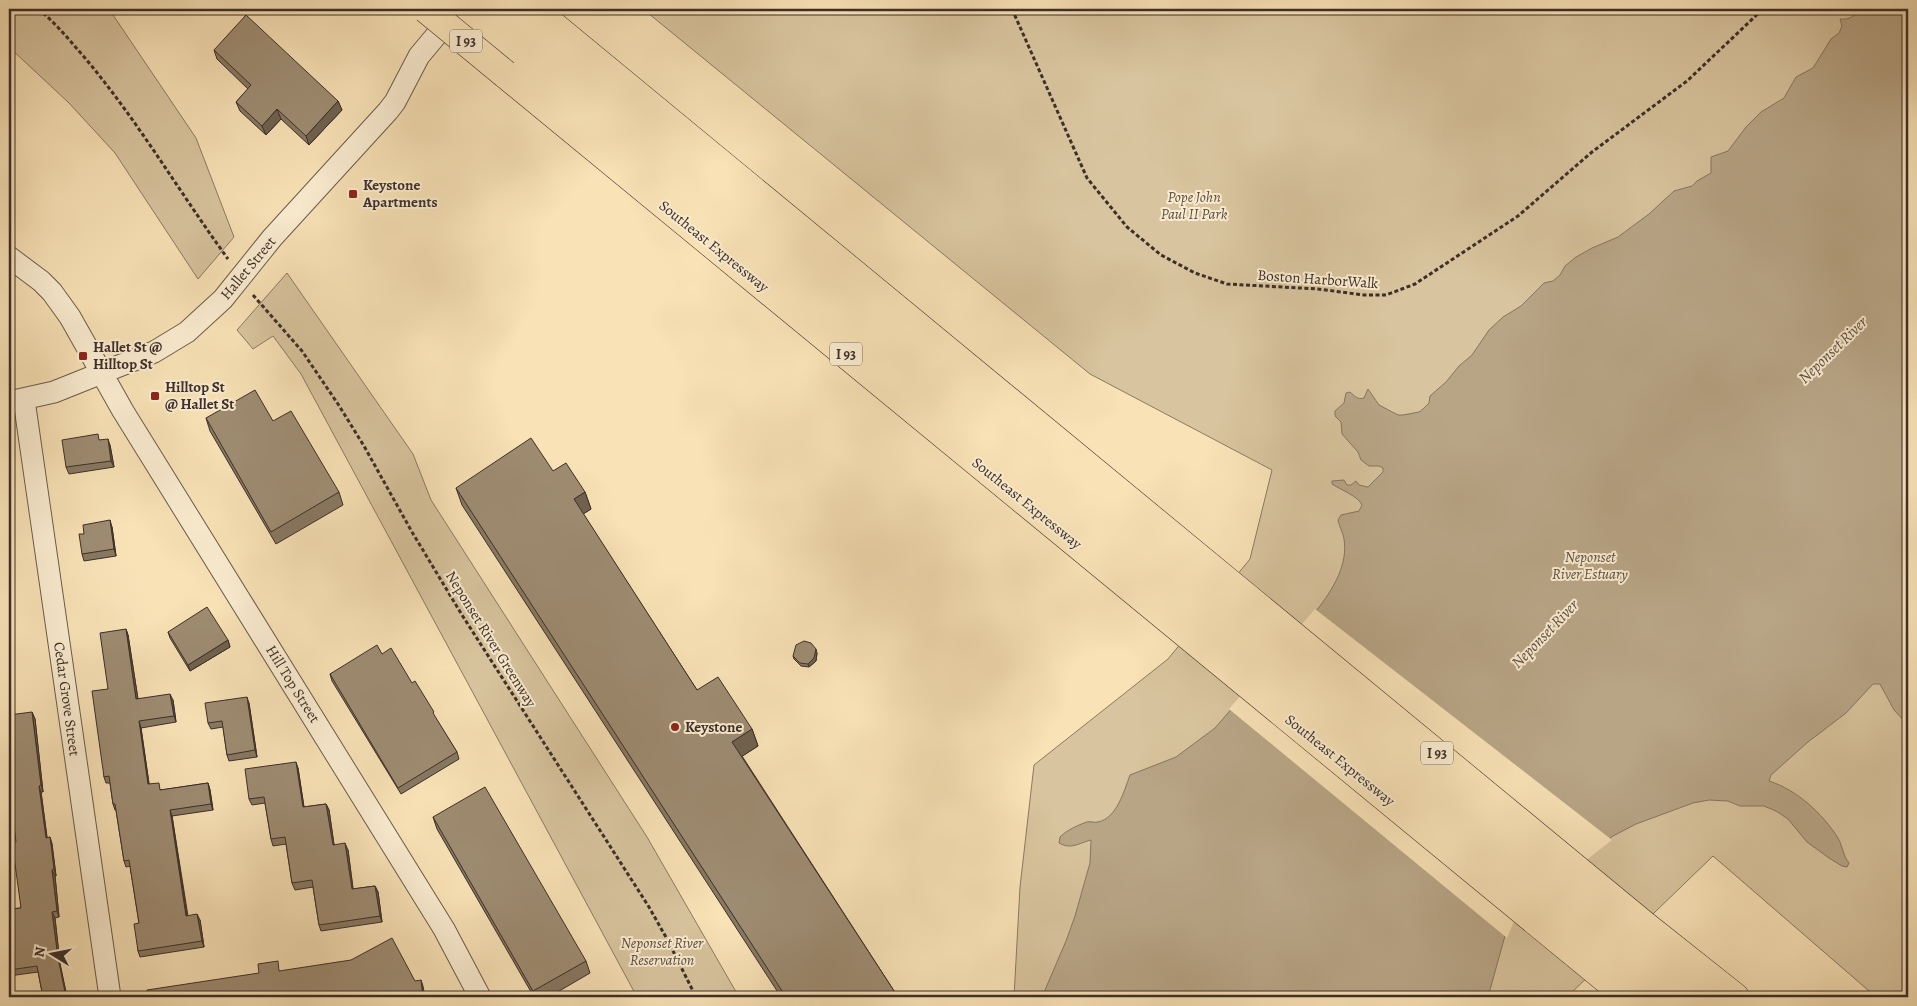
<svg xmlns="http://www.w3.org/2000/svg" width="1917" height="1006" font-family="Alegreya,serif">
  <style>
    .green { fill: #d8c49e; stroke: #8a7a64 }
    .water { fill: #b8a586; stroke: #867661 }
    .pier { fill: #f8e2b6 }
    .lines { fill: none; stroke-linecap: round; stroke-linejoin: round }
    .minor-casing { stroke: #6b5c4c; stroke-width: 23 }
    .motorway-casing { stroke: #3c2f29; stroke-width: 29 }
    .path { stroke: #3c2f29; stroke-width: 3; stroke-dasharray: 4 2.5; stroke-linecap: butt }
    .minor { stroke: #faecd0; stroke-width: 21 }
    .motorway { stroke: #f8e2b6; stroke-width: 28 }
    .motorway-bridge-casing { stroke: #3c2f29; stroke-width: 29; stroke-linecap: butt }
    .motorway-bridge { stroke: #f8e2b6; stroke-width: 28 }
    .wall { fill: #887862; stroke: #3c2f29 }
    .shaded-wall { fill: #6f6250; stroke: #3c2f29 }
    .building { fill: #9e8c72; stroke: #3c2f29 }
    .poi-dot { fill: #8f2418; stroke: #faecd0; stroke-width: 2 }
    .labels { text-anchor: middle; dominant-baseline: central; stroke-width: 4; stroke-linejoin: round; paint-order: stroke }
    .shield { fill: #faecd0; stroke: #75685b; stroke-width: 1 }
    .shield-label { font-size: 14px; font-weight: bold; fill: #3c2f29 }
    .poi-label { font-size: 15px; font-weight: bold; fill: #3c2f29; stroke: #faecd0; text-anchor: start }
    .park-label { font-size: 15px; font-style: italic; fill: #5b4d40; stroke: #faecd0 }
    .street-label { font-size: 15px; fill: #3c2f29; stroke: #faecd0 }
    .water-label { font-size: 16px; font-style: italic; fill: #5b4c40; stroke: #faecd0 }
  </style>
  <rect width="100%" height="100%" fill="#f8e2b6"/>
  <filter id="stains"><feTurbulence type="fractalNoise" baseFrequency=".004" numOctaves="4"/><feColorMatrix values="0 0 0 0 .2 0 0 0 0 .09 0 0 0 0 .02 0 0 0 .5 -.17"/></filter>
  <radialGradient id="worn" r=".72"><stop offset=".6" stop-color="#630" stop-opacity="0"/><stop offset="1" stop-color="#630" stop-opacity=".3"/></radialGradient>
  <path class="green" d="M9,9H109L196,138L234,237L198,279L115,153L69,103L9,47Z
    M643,9H1908V997H1876L1713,856L1567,997H1014L1020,887L1034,765L1168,659L1250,559L1272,470L1090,374Z
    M287,273L413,454L431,500L647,837L739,997H637L301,374L273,336L253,349L237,330Z"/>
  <path class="water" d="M1860,9H1908V725L1894,710L1880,684H1873L1846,713L1808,742L1771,775L1769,781C1797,790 1822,813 1838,838C1843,847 1843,856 1849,863L1847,867L1842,866L1829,858L1807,842L1788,819L1776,811L1764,806H1740L1728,801L1709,800L1693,803L1636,824L1613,836L1595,849L1508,925L1488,997H1042L1066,941L1075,916L1090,863L1091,840C1079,843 1071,850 1059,843L1060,837C1067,830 1078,825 1087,822C1091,821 1095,823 1098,822C1117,818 1124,791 1130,775L1176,757L1215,728L1320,606C1334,587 1348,564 1344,539C1343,532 1339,526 1338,520L1341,515L1359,511L1362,505C1358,496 1341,490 1332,484V481L1344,480L1347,485H1351L1356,481L1359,485L1368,487L1383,472V468L1379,466H1369L1361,460L1358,452L1342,434L1341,422L1335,416V411L1344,403L1346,393L1350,392C1355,396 1357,400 1364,398L1368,389L1379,405L1398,415H1403L1419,412L1423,409L1429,403L1430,396L1446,382L1459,366L1472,355L1489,330L1503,317L1521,306L1544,283L1553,281L1560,275L1565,266L1576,257L1592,248L1618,237L1649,214L1674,191L1692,186L1697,181L1711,173V157L1728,151L1746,127L1761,112L1784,98L1796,77L1813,68L1831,39L1839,33L1842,26L1840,19C1850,20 1854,16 1860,9Z"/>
  <path class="pier" d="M1315,609L1612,840L1517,914L1507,938L1229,709Z"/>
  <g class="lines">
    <defs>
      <path id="minor" d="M9,257L41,281L52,292L70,317L123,411L444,929L480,997
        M24,400L110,997
        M9,402L54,392L154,352L187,332L223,299L272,238L388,111L395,102L419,56L454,14"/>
      <path id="motorway" d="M461,9L1662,997
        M499,9L1701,997
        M533,9L1643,924L1735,997
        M505,74L1628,997"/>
    </defs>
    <use href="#minor" class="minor-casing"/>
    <use href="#motorway" class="motorway-casing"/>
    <path class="path" d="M38,9C56,23 70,41 85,58C138,121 180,193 228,259
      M1012,9L1087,178L1127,227L1161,255L1195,273L1227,284L1318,289L1364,295H1386L1415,284L1518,216L1592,152L1687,81L1763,9
      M253,295L302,351L338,404L364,446L412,532L462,615L649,907L667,939L696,997"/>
    <use href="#minor" class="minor"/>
    <use href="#motorway" class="motorway"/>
    <defs>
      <path id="motorway-bridge" d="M426,9L505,74"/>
    </defs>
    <use href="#motorway-bridge" class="motorway-bridge-casing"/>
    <use href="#motorway-bridge" class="motorway-bridge"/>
  </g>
  <path class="wall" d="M214,50L338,101L342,110L309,145L281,119L266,135L240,111L236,102L248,89L217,59Z
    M206,418L273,421L339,492L343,505L276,544L210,431Z
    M100,440L110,445L114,467L69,474L66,467Z
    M456,488L585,492L591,509L583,514L697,690L752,729L758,746L742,756L898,997H781L462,505Z
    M112,527L116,556L84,561L82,554Z
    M9,585L12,611H9Z
    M126,629L128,635L138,699L173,700L176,722L141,728L149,784L161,790L208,783L210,790L213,810L172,816L188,916L200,920L204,947L140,957L138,951L139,923L130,866L126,867L124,861L116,810H115L113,804L110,783H106L104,777L108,689Z
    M168,632L228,640L230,647L190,671L170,638Z
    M9,647L14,691L9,692Z
    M817,653L816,661L809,667L801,666L794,659L793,656Z
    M382,654L436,719L457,752L459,759L401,794L332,681L330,674Z
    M249,703L257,757L229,761L227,755L223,727L211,729L208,723Z
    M32,712L35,719L43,792H41L47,838L50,837L52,844L56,876H55L59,917L55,918L60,964L67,997H43L38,972L9,976V909L21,908L14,801Z
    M298,768L304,807L326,804L329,810L334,845L348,850L353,889L375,886L378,892L382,922L321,931L319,925L313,887L295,890L292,883L286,844L273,846L271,839L265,803L252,805L249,799Z
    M433,817L586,961L590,973L549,997H534L437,829Z"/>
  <path class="shaded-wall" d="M338,101L342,110L309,145L306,136Z
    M277,109L281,119L266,135L262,126Z
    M108,439L110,445L114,467L111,461Z
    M585,492L591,509L580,516L574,499Z
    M110,520L112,527L116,556L114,549Z
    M9,585L12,611L10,604L9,596Z
    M126,629L128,635L139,706L136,699Z
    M228,640L230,647L190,671L188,665Z
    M9,647L14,691L12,685L9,659Z
    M816,649L817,653L816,661L809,667L808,664Z
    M170,694L173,700L176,722L174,716Z
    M247,697L249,703L257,757L255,750Z
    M32,712L35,719L43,792L41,785Z
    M139,721L141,728L150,790L148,784Z
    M752,729L758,746L738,759L732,742Z
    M296,762L298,768L305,814L303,807Z
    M208,783L210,790L213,810L211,804Z
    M39,786L41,792L48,844L46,838Z
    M326,804L329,810L335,851L333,845Z
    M170,810L172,816L188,922L186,916Z
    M50,837L52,844L56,876L54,869Z
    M345,843L348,850L354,896L352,889Z
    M52,870L55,876L59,917L57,911Z
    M375,886L378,892L382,922L380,916Z
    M52,912L55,918L60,964L67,997H66L58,958Z
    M197,914L200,920L204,947L202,941Z
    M421,980L423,986L425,997H423Z"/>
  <path class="building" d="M246,15L338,101L306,136L277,109L262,126L236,102L251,85L214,50Z
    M255,390L273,421L291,411L339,492L271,532L206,418Z
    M98,434L99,440L108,439L111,461L66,467L62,440Z
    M531,438L553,471L566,463L585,492L574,499L697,690L718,677L752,729L732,742L898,997H786L456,488Z
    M110,520L114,549L82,554L79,534H84L83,525Z
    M207,607L228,640L188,665L168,632Z
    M126,629L136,699L170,694L174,716L139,721L148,784L159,783L160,790L208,783L211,804L170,810L186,916L197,914L202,941L138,951L134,924L139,923L129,860L124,861L115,804H113L109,776L104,777L92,691L108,689L100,633Z
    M804,641L811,643L816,649L814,658L808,664L800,663L793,656L796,645Z
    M377,645L382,654L391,648L412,683L415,681L434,712L433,713L457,752L398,788L330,674Z
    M9,659L12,685H9Z
    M247,697L255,750L227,755L222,721L208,723L205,703Z
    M32,712L41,785L39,786L46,838L50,837L54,869L52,870L57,911L52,912L58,958L66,997H43L37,966L9,970V909L21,908L12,842H16L11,801H14L9,759V715Z
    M296,762L303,807L326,804L333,845L345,843L352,889L375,886L380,916L319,925L312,880L292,883L285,837L271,839L264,797L249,799L245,769Z
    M485,787L586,961L533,991L433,817Z
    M392,938L415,981L421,980L423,997H148L147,990L259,973L258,964L278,961L279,971L351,960Z"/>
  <g class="poi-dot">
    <rect x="348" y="189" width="10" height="10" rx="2.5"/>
    <rect x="78" y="351" width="10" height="10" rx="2.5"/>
    <rect x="150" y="391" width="10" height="10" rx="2.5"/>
    <circle cx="675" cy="727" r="5"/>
  </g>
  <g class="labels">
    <g class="shield">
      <rect x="450" y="29.5" width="32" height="23" rx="4"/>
      <rect x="830" y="342.5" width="32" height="23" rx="4"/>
      <rect x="1421" y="741.5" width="32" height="23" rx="4"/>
    </g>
    <g class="shield-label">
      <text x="466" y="41">I 93</text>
      <text x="846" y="354">I 93</text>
      <text x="1437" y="753">I 93</text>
    </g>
    <g class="poi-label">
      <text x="363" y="185">Keystone<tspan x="363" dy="17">Apartments</tspan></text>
      <text x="93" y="347">Hallet St @<tspan x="93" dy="17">Hilltop St</tspan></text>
      <text x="165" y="387">Hilltop St<tspan x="165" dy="17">@ Hallet St</tspan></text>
      <text x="685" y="727">Keystone</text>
    </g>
    <g class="park-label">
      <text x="1194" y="197">Pope John<tspan x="1194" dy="17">Paul II Park</tspan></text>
      <text x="1590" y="557">Neponset<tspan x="1590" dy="17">River Estuary</tspan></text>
      <text x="662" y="943">Neponset River<tspan x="662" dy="17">Reservation</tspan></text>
    </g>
    <g class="street-label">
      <text transform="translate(714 246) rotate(39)">Southeast Expressway</text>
      <text transform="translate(248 268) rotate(-50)">Hallet Street</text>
      <text transform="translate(1318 279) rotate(4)">Boston HarborWalk</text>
      <text transform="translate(1027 503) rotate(39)">Southeast Expressway</text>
      <text transform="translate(491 639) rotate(58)">Neponset River Greenway</text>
      <text transform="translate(293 684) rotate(58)">Hill Top Street</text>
      <text transform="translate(67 699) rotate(82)">Cedar Grove Street</text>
      <text transform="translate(1340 760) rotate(39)">Southeast Expressway</text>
    </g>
    <g class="water-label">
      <text transform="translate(1833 350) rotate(-44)">Neponset River</text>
      <text transform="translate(1545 634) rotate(-46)">Neponset River</text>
    </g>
  </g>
  <rect width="1917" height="1006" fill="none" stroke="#f8e2b6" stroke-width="30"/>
  <rect x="10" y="10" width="1897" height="986" fill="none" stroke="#3c2f29" stroke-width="2.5"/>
  <rect x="15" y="15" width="1887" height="976" fill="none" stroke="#3c2f29"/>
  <g transform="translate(52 954) rotate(280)" stroke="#faecd0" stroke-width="4" paint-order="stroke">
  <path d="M0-4L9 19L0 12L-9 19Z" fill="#3c2f29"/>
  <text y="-8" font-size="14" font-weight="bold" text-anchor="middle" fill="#3c2f29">N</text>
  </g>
  <rect width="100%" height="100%" filter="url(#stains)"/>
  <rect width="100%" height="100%" fill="url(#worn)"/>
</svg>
